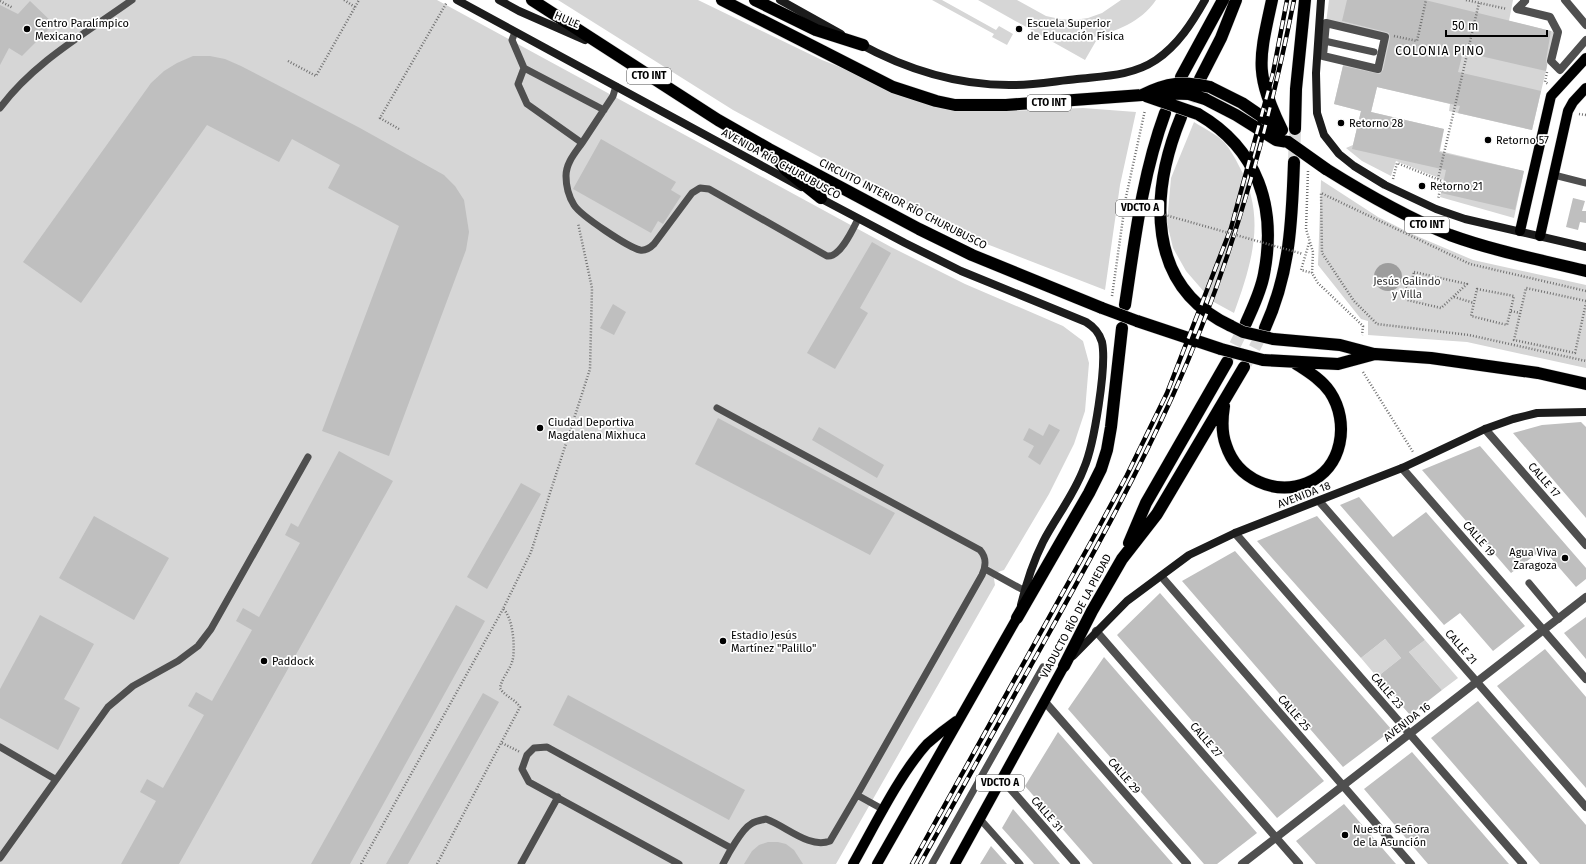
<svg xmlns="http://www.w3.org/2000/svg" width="1586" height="864" font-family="'Fira Sans',sans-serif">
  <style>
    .green { fill: #d6d6d6 }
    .water { fill: #9d9d9d }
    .building { fill: #bfbfbf }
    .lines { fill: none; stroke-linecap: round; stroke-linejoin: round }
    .motorway-tunnel { stroke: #d9d9d9; stroke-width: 12; stroke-dasharray: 12 6; stroke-linecap: butt }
    .primary-casing { stroke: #dbdbdb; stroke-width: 11 }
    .motorway-casing { stroke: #dbdbdb; stroke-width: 13 }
    .path { stroke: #717171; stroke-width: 2.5; stroke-dasharray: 1 2; stroke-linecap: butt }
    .service { stroke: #4f4f4f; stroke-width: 7 }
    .pedestrian { stroke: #4f4f4f; stroke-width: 8 }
    .minor { stroke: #4f4f4f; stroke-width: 8 }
    .secondary { stroke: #1c1c1c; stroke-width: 8 }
    .primary { stroke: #000; stroke-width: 10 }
    .motorway { stroke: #000; stroke-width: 12 }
    .rail-casing { stroke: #000; stroke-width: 4.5 }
    .rail { stroke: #fff; stroke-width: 3; stroke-dasharray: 9; stroke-linecap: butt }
    .motorway-bridge-casing { stroke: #dbdbdb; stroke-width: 13; stroke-linecap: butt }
    .path-bridge { stroke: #717171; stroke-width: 2.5; stroke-dasharray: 1 2; stroke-linecap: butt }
    .motorway-bridge { stroke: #000; stroke-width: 12 }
    .poi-dot { fill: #000; stroke: #fff; stroke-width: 1.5 }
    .labels { text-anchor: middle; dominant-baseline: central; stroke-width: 3.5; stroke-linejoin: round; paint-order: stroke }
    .shield { fill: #fff; stroke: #4c4c4c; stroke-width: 1 }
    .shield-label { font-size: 10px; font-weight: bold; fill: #000 }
    .street-label { font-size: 11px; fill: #000; stroke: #fff }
    .poi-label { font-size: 11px; fill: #000; stroke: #fff; text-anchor: start }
    .park-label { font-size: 11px; fill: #2d2d2d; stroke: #fff }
    .neighbourhood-label { font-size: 12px; letter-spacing: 1px; fill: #000; stroke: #fff }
  </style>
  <rect width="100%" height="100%" fill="#fff"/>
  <path class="green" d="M0,0H437L891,247L965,284L1063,326L1083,341L1089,363L1085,411L1074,444L1049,494L1004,570L998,572L994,579L995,585L836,864H0Z
    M558,0H698L822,60L941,107L973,111H1008L1083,108L1136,112L1120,185L1105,290L979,241L936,220L733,110Z
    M932,0H942L996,30L999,26L1013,34L1007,45L992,37L994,34Z
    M978,0H1017L1046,16L1060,19L1074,20L1088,18L1102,13L1121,0H1156C1140,23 1117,31 1090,38L1096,41L1085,60Z
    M1329,0H1513L1509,21L1555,32L1532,130L1449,111L1450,104L1377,87L1371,112L1444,129L1440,151L1524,171L1514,218L1440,197L1444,180L1396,161L1391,176L1362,161L1346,148L1353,145L1361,111L1334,104L1344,61L1378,69L1385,37L1326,23Z
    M1194,122C1203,128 1216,134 1224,142C1230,149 1235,158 1239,166C1267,216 1252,263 1234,313L1212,301L1186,271L1173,248L1167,223L1171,178Z
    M1321,180L1378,217L1412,234L1473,260L1586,285V368L1467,342L1368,335V321L1361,319L1318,265Z
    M1385,639L1401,658L1377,677L1361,658Z
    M1425,640L1458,678L1442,690L1409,652Z"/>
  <path class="water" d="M1374 277a14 14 0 1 1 28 0a14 14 0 1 1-28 0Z"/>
  <path class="building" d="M1347,0H1425L1551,31L1546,60L1547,65L1546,71L1463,52L1458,72L1541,91L1532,130L1458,113L1460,106L1377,87L1371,112L1444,129L1439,152L1524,171L1515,210L1441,193L1446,170L1352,149L1361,111L1334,104L1343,66L1380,74L1383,70L1390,38L1389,33L1386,32L1342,21Z
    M30,1L54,24L22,56L9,48L0,65V5L18,14Z
    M193,56H210L225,59L241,66L360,128L444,175L455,186L464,200L469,232L466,250L389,456L322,431L399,226L328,188L340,165L292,139L279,162L207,125L81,303L23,262L151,83L164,71L177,63Z
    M601,139L676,182L671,190L681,196L663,224L658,221L651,233L573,189Z
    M1573,198L1585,201L1582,211H1586V223L1580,222L1578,230L1566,227Z
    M872,242L891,253L860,308L868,313L835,369L807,353Z
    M613,304L626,312L614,335L600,328Z
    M718,418L895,513L870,555L695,464Z
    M1581,422L1586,427V518L1513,433L1542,425Z
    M1049,424L1060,430L1040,465L1028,457L1034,446L1023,440L1029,428L1043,436Z
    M819,427L884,465L877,478L812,440Z
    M1480,446L1586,568V579L1576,587L1543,549L1511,573L1422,470Z
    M339,451L393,481L179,864H121L156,801L140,792L147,779L163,788L204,715L188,706L196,692L212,701L252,630L236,621L243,608L259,617L300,543L285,535L291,523L298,527Z
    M521,483L541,494L487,589L467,577Z
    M1359,497L1393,537L1426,512L1525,626L1493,651L1460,613L1444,625L1340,505Z
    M94,516L169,558L134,620L59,578Z
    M1317,516L1425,640L1409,652L1442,690L1410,715L1377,677L1401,658L1385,639L1361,658L1257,541Z
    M1235,551L1392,730L1343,767L1182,581Z
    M1160,593L1324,781L1277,818L1117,635Z
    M456,605L485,621L350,864H311Z
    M40,615L94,644L64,699L80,708L58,750L0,718V689Z
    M1586,617V659L1564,633Z
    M1545,649L1586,697V788L1497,686Z
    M1104,657L1257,833L1217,864H1204L1068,709Z
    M483,693L499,702L408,864H386Z
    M568,695L745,790L729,820L553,725Z
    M1478,701L1586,825V864H1540L1431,738Z
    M1058,732L1125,809L1173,864H1093L1025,786Z
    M1412,752L1445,790L1509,864H1428L1364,789Z
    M1344,804L1377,842L1396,864H1316L1296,841Z
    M1013,809L1033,832L1060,864H1034L1002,828Z
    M768,842H778L786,844L794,850L803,864H744L752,851L759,845Z
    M991,846L1007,864H980Z"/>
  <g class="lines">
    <path class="motorway-tunnel" d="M1181,117L1197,85
      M1294,162L1295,129
      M1227,361L1246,323
      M1246,364L1265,328"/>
    <defs>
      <path id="primary" d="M1520,231L1551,96L1586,58
        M1540,236L1568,111L1573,102L1586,88
        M853,864C874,827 899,775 927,744C936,736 946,728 956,721
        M877,864L1017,618
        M955,864L1064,666"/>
      <path id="motorway" d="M532,0L718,120L769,149L919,229L972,255L1102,308
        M722,0L893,87L936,101L955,105H1006L1142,95
        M755,0L816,30L863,45
        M1272,0C1259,60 1254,73 1282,130
        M1181,77L1223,0
        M1200,79L1221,38L1236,0
        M1210,87L1242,103L1280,129
        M1205,99L1236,115L1276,140L1288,142
        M1198,114C1258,149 1277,207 1264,274C1261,291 1253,307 1246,323
        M1181,117C1150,193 1145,286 1231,326
        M1295,129L1296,89L1305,0
        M772,153L786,170L821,198
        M1326,169C1366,194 1406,217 1450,235C1494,251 1541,260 1586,271
        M1125,305C1135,239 1142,176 1165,113
        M1137,321L1221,349
        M1265,328C1290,273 1292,221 1294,162
        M1273,339L1340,345L1374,354
        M1263,360L1338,364L1375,354L1431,358L1538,373L1586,384
        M1224,406C1222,419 1221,432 1226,445C1237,479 1275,496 1307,483C1343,469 1350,422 1330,392C1321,379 1307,371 1295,363
        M1129,543L1146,503L1227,362
        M1017,618L1089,493L1101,469L1107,450L1111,427L1122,328
        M1064,666L1092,611L1122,559L1157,514L1244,367"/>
    </defs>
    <use href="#primary" class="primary-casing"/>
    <use href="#motorway" class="motorway-casing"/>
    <path class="path" d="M344,0L355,7
      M1466,0L1507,9
      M0,1L13,8
      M1394,36L1417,41L1426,0
      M288,61L316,76L359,0
      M1547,72L1545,82L1548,84
      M1579,114L1586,115
      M399,129L380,118L447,2
      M1308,171L1306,229L1313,252L1312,273L1318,283L1363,326L1362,335
      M1393,179L1397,163L1442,181L1438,199
      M1438,179L1479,3
      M1309,243L1301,270L1312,273
      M1414,272L1467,284L1441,308L1407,300L1409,290L1402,282L1411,284Z
      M1477,289L1514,296L1507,325L1471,316Z
      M1586,291L1470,264L1321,193L1322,253L1354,301L1377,324L1469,335L1586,361
      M1112,296L1126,197L1145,110
      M1454,297L1474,303
      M1586,301L1526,288L1514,340L1575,353L1586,303
      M1511,311L1520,313
      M1363,372L1413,452
      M502,743L520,752
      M361,864L503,609
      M437,864L520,707C515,699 504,696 500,688C502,678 509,671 512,662C516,651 513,616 503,609L531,552L590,369L592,288L578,223"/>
    <path class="service" d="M515,32L512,40L524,68L518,84L527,104L582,143C575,153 566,163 566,176C566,186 569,197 574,205C581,216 628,247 640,250C646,251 650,248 654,244L692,193L700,188L709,189L827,256C840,258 853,229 858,219
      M1320,40L1374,52
      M524,68L604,110
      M0,108C34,62 86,33 132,0
      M582,143L613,96L616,86
      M1554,175L1586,183
      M717,408L980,550C987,558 986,566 982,575L857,795
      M985,569L1025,591
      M1529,583L1559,619
      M0,747L55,779
      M980,819L1020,864
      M0,858L108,707L133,686L178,661L198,646L211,629L308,457
      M521,864L558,797
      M679,864L529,782L522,769L527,755L534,748L547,747L731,848
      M723,864C728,854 742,829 751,824C755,821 761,820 766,819C786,826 809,849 830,841L857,795L884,810
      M932,864L1043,667"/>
    <path class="pedestrian" d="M1524,0L1525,1L1517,9L1550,17L1558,32L1551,61L1560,70L1586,40
      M1565,0L1586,25
      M1326,23L1385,37L1378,69L1323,56Z"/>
    <path class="minor" d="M1485,429L1586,545
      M1402,468L1586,679
      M1319,501L1586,807
      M1235,533L1523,864
      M1161,576L1411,864
      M1096,631L1299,864
      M1045,702L1187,864
      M1002,779L1076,864
      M1242,864L1586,597"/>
    <path class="secondary" d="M457,0L801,187
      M499,0L519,11L585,40
      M780,0L841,34
      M1321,0L1316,73L1317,113L1324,135L1339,154L1354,166L1385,185L1436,209L1465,219L1586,247
      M858,43C907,70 958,86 1014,85C1035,85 1056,81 1077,79C1104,76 1132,76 1156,60C1178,45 1192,23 1205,0
      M816,196L905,243L961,271L1086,322C1094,327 1099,332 1102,342C1107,366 1094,445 1084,468C1074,495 1056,517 1043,542C1033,562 1026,584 1021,605
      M1073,656L1127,601L1189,555L1235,533L1402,468L1485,429L1513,419L1537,413L1586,412"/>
    <use href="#primary" class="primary"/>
    <use href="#motorway" class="motorway"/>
    <defs>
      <path id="rail" d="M912,864L1092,540L1127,475L1167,393L1231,228L1273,73L1287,0
        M920,864C962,788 1005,712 1048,635C1092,556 1136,477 1173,395C1230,269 1267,135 1294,0"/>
    </defs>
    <use href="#rail" class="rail-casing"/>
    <use href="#rail" class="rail"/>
    <defs>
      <path id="motorway-bridge" d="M1157,93L1189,94L1205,99
        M1142,95C1168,82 1183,81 1210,87
        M1146,96L1198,114
        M1288,142L1326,169
        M1102,308L1137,321
        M1231,326L1243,332L1273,339
        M1221,349L1263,360"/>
    </defs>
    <use href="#motorway-bridge" class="motorway-bridge-casing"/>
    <path class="path-bridge" d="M1130,205L1303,254"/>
    <use href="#motorway-bridge" class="motorway-bridge"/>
  </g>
  <g class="poi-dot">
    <circle cx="27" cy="29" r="4"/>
    <circle cx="1019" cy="29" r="4"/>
    <circle cx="1341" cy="123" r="4"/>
    <circle cx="1488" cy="140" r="4"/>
    <circle cx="1422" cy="186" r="4"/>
    <circle cx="540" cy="428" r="4"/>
    <circle cx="1565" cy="558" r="4"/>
    <circle cx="723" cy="641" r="4"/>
    <circle cx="264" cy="661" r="4"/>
    <circle cx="1345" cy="835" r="4"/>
  </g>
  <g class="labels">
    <g class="shield">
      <rect x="627" y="68" width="44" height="16" rx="3"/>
      <rect x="1027" y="95" width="44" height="16" rx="3"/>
      <rect x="1116" y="200" width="48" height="16" rx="3"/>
      <rect x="1405" y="217" width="44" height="16" rx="3"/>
      <rect x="976" y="775" width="48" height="16" rx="3"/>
    </g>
    <g class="shield-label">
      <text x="649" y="76">CTO INT</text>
      <text x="1049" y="103">CTO INT</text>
      <text x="1140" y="208">VDCTO A</text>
      <text x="1427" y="225">CTO INT</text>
      <text x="1000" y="783">VDCTO A</text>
    </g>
    <g class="street-label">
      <text transform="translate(567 20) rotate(23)">HULE</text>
      <text transform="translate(781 164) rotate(29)">AVENIDA RÍO CHURUBUSCO</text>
      <text transform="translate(903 204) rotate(27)">CIRCUITO INTERIOR RÍO CHURUBUSCO</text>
      <text transform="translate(1544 480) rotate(49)">CALLE 17</text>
      <text transform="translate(1304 495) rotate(-21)">AVENIDA 18</text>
      <text transform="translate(1479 539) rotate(49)">CALLE 19</text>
      <text transform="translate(1076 616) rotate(-62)">VIADUCTO RÍO DE LA PIEDAD</text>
      <text transform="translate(1461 647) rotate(49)">CALLE 21</text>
      <text transform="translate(1387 691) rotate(49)">CALLE 23</text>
      <text transform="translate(1294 713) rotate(49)">CALLE 25</text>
      <text transform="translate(1407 722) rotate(-38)">AVENIDA 16</text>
      <text transform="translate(1206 740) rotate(49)">CALLE 27</text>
      <text transform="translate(1124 776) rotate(49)">CALLE 29</text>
      <text transform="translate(1047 814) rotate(49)">CALLE 31</text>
    </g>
    <g class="poi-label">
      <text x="35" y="23">Centro Paralímpico<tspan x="35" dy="13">Mexicano</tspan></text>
      <text x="1027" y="23">Escuela Superior<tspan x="1027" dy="13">de Educación Física</tspan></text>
      <text x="1349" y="123">Retorno 28</text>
      <text x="1496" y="140">Retorno 57</text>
      <text x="1430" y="186">Retorno 21</text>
      <text x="548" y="422">Ciudad Deportiva<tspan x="548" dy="13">Magdalena Mixhuca</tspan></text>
      <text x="1557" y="552" text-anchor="end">Agua Viva<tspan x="1557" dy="13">Zaragoza</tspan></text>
      <text x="731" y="635">Estadio Jesús<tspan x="731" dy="13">Martínez "Palillo"</tspan></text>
      <text x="272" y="661">Paddock</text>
      <text x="1353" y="829">Nuestra Señora<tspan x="1353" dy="13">de la Asunción</tspan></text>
    </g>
    <g class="park-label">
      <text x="1407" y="281">Jesús Galindo<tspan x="1407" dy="13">y Villa</tspan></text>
    </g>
    <g class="neighbourhood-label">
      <text x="1440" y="51">COLONIA PINO</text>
    </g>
  </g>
  <path d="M1446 30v6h101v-6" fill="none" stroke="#000000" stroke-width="2"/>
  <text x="1452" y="30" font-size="12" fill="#000000" stroke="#ffffff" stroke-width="3" paint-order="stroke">50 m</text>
</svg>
